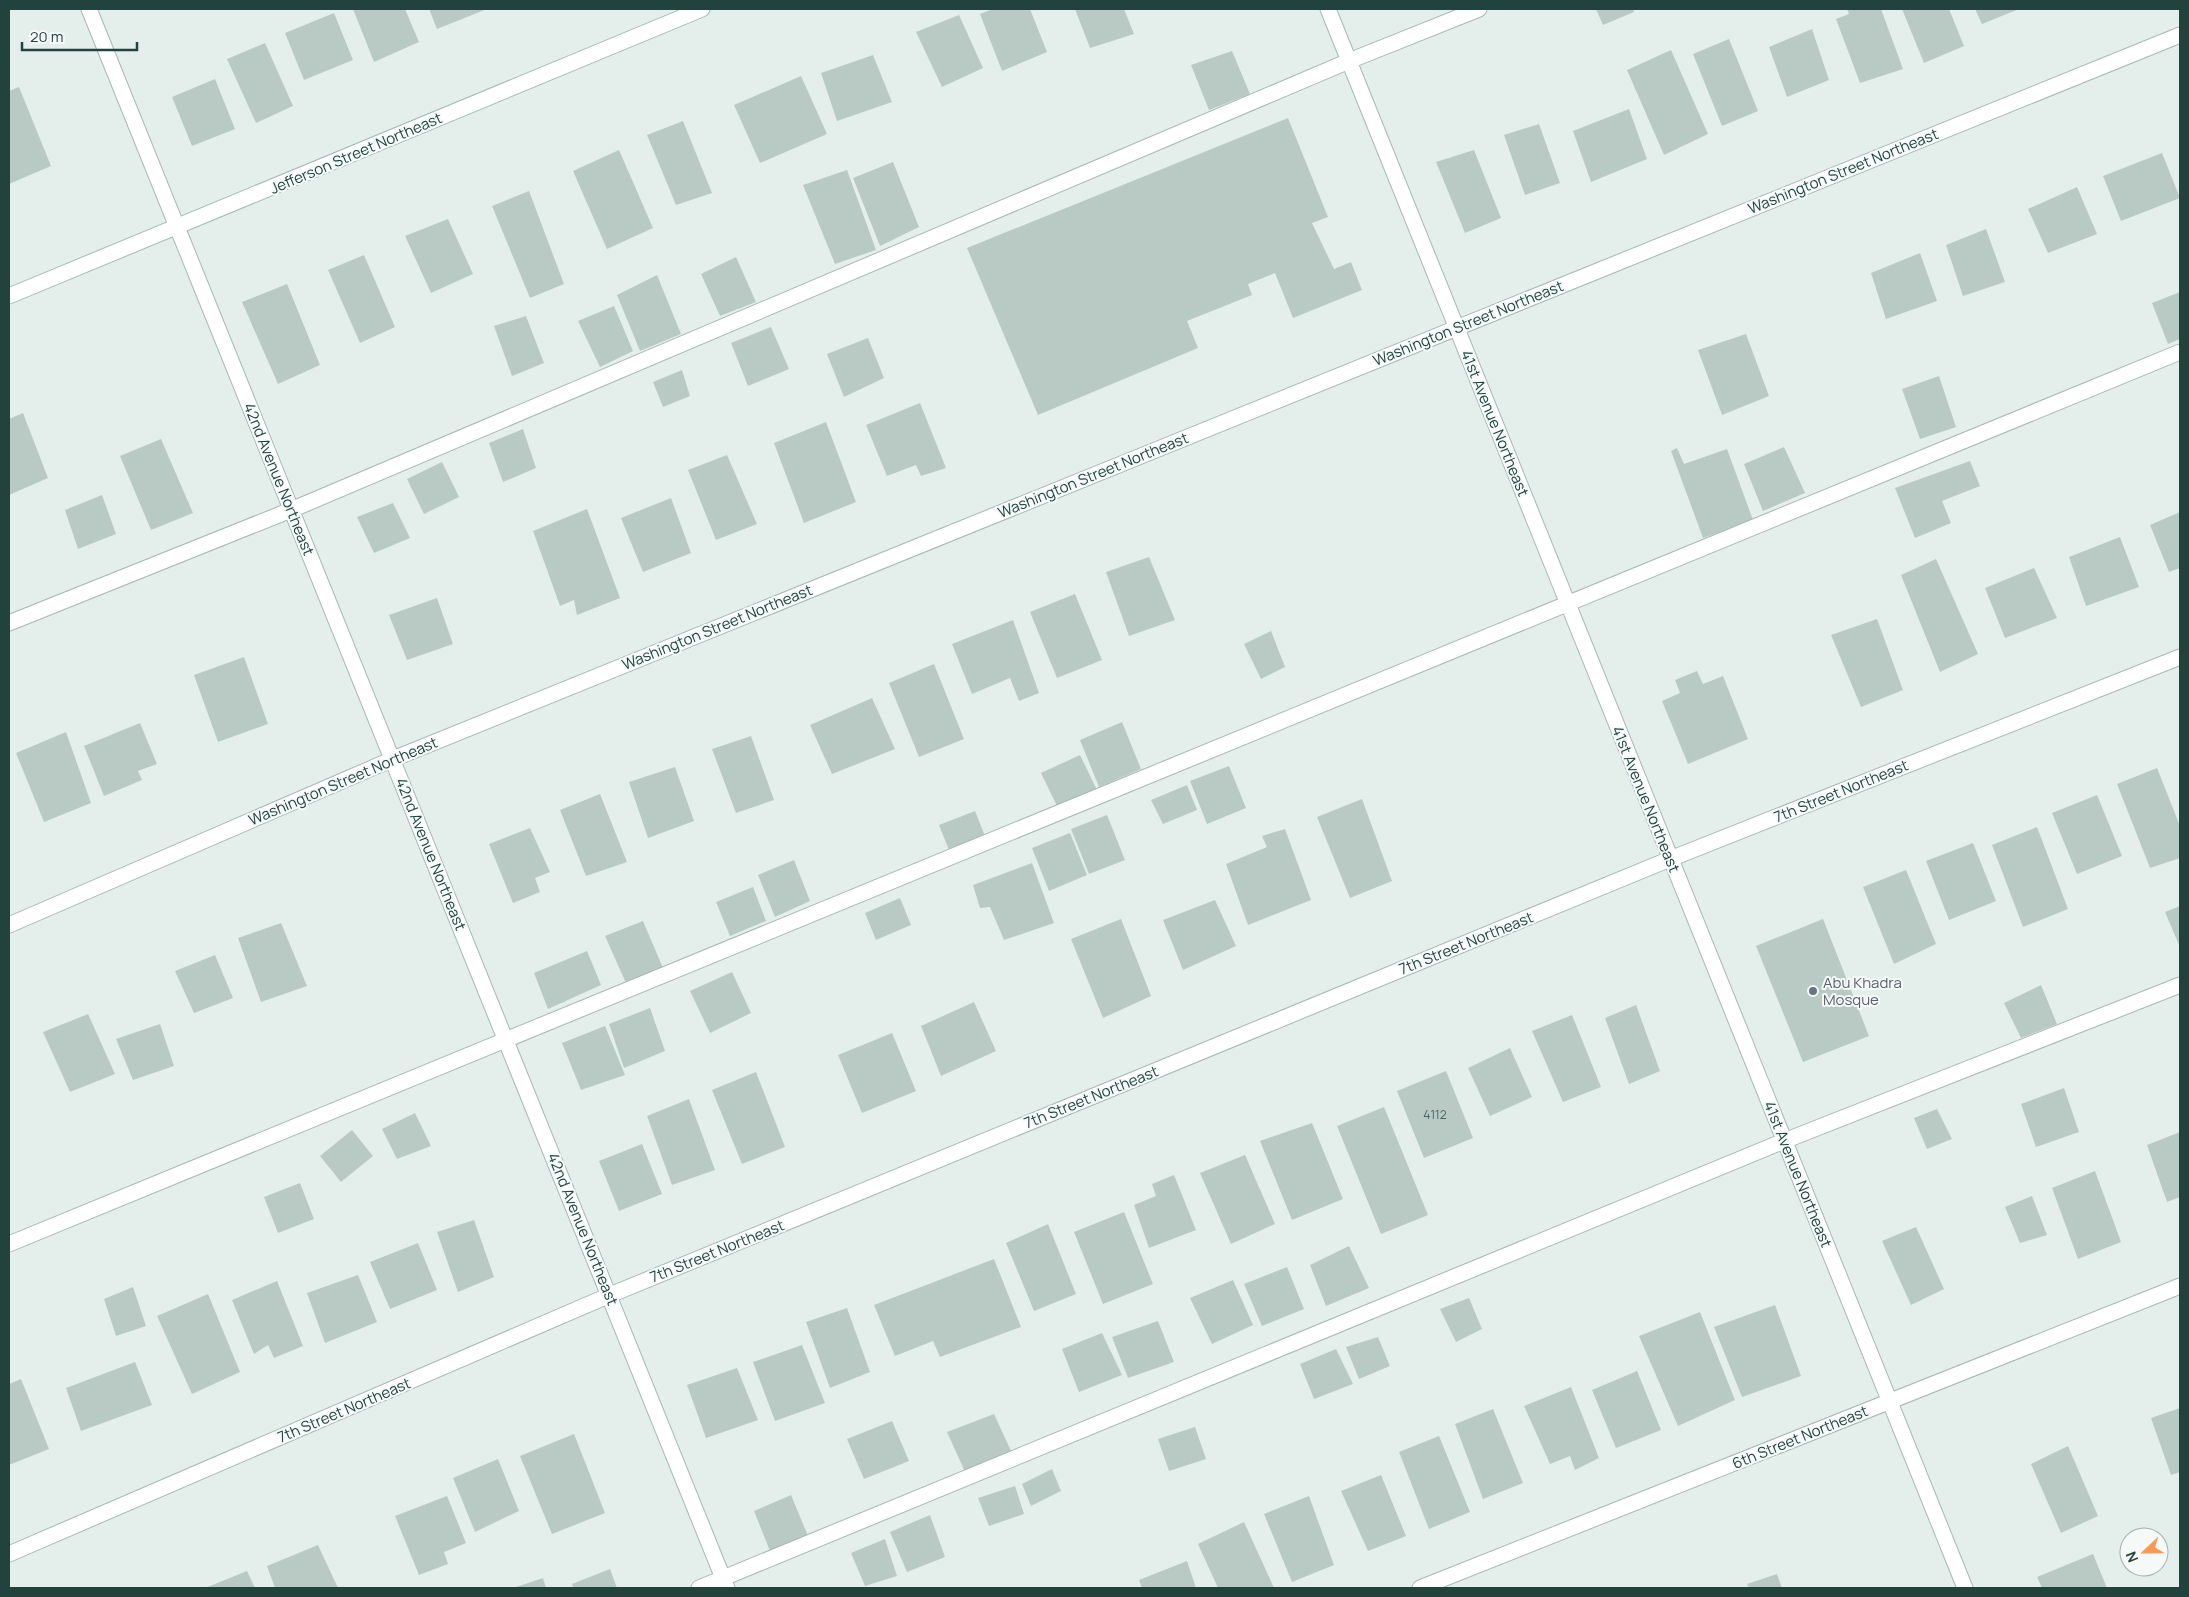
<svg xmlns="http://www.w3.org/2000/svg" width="2189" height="1597" font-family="Manrope,sans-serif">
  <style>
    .building { fill: #b9cac5 }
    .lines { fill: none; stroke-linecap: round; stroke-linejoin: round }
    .lane-casing { stroke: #a6b8b4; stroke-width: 17 }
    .street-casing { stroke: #a6b8b4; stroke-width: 17 }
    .secondary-casing { stroke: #a1bbb6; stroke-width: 17 }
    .lane { stroke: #fff; stroke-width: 15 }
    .street { stroke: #fff; stroke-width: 15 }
    .secondary { stroke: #fff; stroke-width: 15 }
    .worship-dot { fill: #6b7280; stroke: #f5faf9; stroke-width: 2 }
    .labels { text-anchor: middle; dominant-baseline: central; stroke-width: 4; stroke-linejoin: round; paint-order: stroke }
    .number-label { font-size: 12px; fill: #486460 }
    .street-label { font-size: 15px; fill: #22423e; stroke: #f5faf9 }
    .worship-label { font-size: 15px; fill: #5b616d; stroke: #f5faf9; text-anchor: start }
  </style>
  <rect width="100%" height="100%" fill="#e4efec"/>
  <path class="building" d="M353,9H405L419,42L374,62Z
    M429,9H487L437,29Z
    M993,9H1030L1047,52L1002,71L980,14Z
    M1075,9H1124L1134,34L1090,48Z
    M1596,9H1633L1634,12L1603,25Z
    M1847,9H1881L1903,69L1860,83L1836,19L1849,14Z
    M1902,9H1949L1964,46L1924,63Z
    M1975,9H2019L1982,24Z
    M334,13L353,60L304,80L285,33Z
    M959,15L983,68L942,87L916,32Z
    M1812,29L1829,80L1787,97L1769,47Z
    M1729,39L1758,111L1722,126L1693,54Z
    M265,43L293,106L256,123L227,59Z
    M1671,50L1708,134L1664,155L1627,70Z
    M1232,51L1250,94L1209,110L1191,65Z
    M873,55L892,102L837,121L821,73Z
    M801,76L827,134L760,163L734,105Z
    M215,79L235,129L192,146L172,97Z
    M19,87L51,166L9,184V91Z
    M1629,109L1647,159L1591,182L1573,131Z
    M1288,118L1328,217L1312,223L1334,269L1351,262L1362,290L1293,318L1275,273L1248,284L1252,295L1187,321L1198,348L1038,415L967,248Z
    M683,121L712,193L676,205L647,135Z
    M1539,124L1560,183L1525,195L1504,135Z
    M619,150L653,228L607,249L573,171Z
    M1474,150L1501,218L1465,233L1436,162Z
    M2162,153L2180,198L2121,221L2103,176Z
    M893,162L919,227L880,246L853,178Z
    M847,170L876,250L835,264L803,185Z
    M2077,187L2097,234L2048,253L2028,209Z
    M529,191L564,284L530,298L492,206Z
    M448,219L473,274L431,293L405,236Z
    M1986,229L2005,282L1963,296L1946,245Z
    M1920,253L1937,301L1886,319L1871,273Z
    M364,255L395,327L360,343L328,270Z
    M736,257L756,302L720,316L701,274Z
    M657,275L681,334L640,351L617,295Z
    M287,284L320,365L278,384L242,302Z
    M2180,292V339L2168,344L2152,303Z
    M614,306L633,351L600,367L578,321Z
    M526,316L544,363L512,376L494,326Z
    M771,327L789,369L748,386L731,343Z
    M1746,334L1769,396L1722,415L1698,350Z
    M868,338L884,378L844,397L827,354Z
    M682,370L690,396L663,407L653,382Z
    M1939,376L1956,427L1920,439L1902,389Z
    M920,403L946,468L921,476L916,465L887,476L866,425Z
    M23,413L48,478L9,495V419Z
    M826,422L856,502L804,523L774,443Z
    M523,429L536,468L503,482L489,443Z
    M161,439L193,513L151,530L120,456Z
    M1784,447L1805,493L1763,511L1744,464Z
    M1677,448L1684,464L1727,449L1753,520L1703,538L1671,451Z
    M727,455L757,524L716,540L688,470Z
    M1970,461L1980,486L1942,501L1951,523L1915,538L1895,488Z
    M442,462L459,497L424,514L407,479Z
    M102,495L116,534L78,549L65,510Z
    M671,498L691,553L643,572L621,518Z
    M393,503L410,538L374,553L357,517Z
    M587,509L620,598L577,615L574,600L560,606L533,531Z
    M2180,512V568L2169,572L2150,525Z
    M2120,537L2139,587L2086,606L2069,557Z
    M1149,557L1175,620L1129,636L1106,572Z
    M1936,559L1978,654L1940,672L1901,575Z
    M2034,568L2057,618L2005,638L1985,588Z
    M1075,594L1102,660L1057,678L1030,612Z
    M437,598L453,644L407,660L389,615Z
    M1877,619L1903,690L1861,707L1831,635Z
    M1013,620L1039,693L1019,701L1010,678L972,694L952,644Z
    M1271,631L1285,667L1261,679L1244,644Z
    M244,657L268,724L218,742L194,675Z
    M934,664L964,739L919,757L889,683Z
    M1697,671L1703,684L1723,676L1748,739L1688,764L1662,701L1680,693L1675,680Z
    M872,698L895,749L832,774L810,725Z
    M1122,722L1141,769L1099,787L1080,740Z
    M140,723L157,764L138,771L142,780L104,796L84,746Z
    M66,732L91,803L44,822L16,753Z
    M751,736L774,800L736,813L712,749Z
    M1080,755L1097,790L1057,806L1041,773Z
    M1229,766L1246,808L1207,824L1190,781Z
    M675,767L694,821L648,838L629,782Z
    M2157,768L2180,826V858L2150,868L2117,784Z
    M1187,785L1197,810L1163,824L1151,800Z
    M600,794L627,862L586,876L560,810Z
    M2097,795L2122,856L2077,874L2052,813Z
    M1362,799L1392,881L1350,898L1317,817Z
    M975,811L985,836L949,850L939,825Z
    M1107,815L1125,860L1089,874L1071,829Z
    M2037,827L2068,909L2023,927L1992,845Z
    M530,828L550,872L535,878L540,892L513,903L489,844Z
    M1285,829L1311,900L1248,925L1226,864L1267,847L1262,836Z
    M1070,833L1087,875L1049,891L1032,848Z
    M1973,843L1996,901L1949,920L1926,861Z
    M794,860L810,901L775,917L758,875Z
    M1032,863L1054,923L1004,940L990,907L980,908L973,885Z
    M1906,870L1936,944L1894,964L1863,887Z
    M753,887L766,921L730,936L716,902Z
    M900,898L911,925L876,940L865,913Z
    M1215,900L1236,946L1183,970L1163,920Z
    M2180,906V945H2179L2165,912Z
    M1121,919L1151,996L1103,1018L1071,939Z
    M1823,919L1869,1036L1803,1062L1756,946Z
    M643,921L663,968L626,983L605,936Z
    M281,923L307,986L261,1002L238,938Z
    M587,951L601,985L548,1009L534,973Z
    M215,955L233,998L194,1013L175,971Z
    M732,972L751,1013L710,1033L690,991Z
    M2041,985L2057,1024L2021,1038L2004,1003Z
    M974,1002L996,1051L941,1076L921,1026Z
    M1636,1005L1660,1071L1629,1084L1605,1018Z
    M650,1008L665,1051L624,1068L609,1024Z
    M88,1014L115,1074L70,1092L43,1032Z
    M1572,1015L1601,1087L1563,1102L1532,1031Z
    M160,1024L174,1066L133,1080L116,1039Z
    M605,1026L625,1075L581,1090L562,1043Z
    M892,1033L916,1091L862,1113L838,1055Z
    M1510,1048L1532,1097L1490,1116L1468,1068Z
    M1446,1071L1473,1138L1424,1158L1397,1091Z
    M756,1072L785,1147L742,1164L712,1090Z
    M2064,1088L2079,1132L2036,1147L2021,1104Z
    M689,1099L715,1170L672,1185L647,1116Z
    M1384,1107L1428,1215L1381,1234L1337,1126Z
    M1937,1109L1952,1139L1927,1149L1914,1118Z
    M415,1113L431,1146L397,1159L382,1129Z
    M1312,1123L1343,1199L1292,1220L1260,1141Z
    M352,1130L373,1156L341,1182L320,1156Z
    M2180,1132V1197L2167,1202L2147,1145Z
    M642,1144L662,1194L619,1211L599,1161Z
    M1245,1155L1275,1224L1231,1244L1200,1173Z
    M2095,1171L2121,1242L2078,1259L2052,1188Z
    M1174,1175L1196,1230L1149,1248L1134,1205L1156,1196L1152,1184Z
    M300,1183L314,1219L278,1233L264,1197Z
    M2032,1196L2047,1235L2020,1243L2005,1207Z
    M1124,1212L1153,1284L1103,1304L1074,1232Z
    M474,1220L494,1277L458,1292L437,1232Z
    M1048,1224L1076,1294L1034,1311L1006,1243Z
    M1916,1227L1944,1289L1911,1305L1882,1241Z
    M418,1243L437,1290L390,1309L370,1262Z
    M1349,1246L1369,1288L1326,1306L1310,1265Z
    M994,1259L1021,1327L940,1357L933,1341L895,1356L874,1305Z
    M1287,1267L1304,1309L1262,1326L1244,1284Z
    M358,1275L377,1322L325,1343L307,1293Z
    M1233,1280L1253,1325L1212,1344L1190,1298Z
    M277,1281L303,1346L274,1358L268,1345L254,1354L232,1300Z
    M133,1287L146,1326L116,1336L104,1299Z
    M208,1294L240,1372L192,1394L157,1316Z
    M1469,1298L1482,1329L1456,1342L1440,1309Z
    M1775,1305L1801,1376L1742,1397L1714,1327Z
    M847,1308L870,1372L830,1388L806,1322Z
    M1700,1312L1735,1400L1678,1426L1639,1336Z
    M1158,1321L1174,1362L1128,1378L1112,1337Z
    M1102,1333L1122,1375L1079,1392L1062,1349Z
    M1378,1337L1390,1366L1359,1379L1346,1347Z
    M802,1345L825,1403L775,1421L753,1362Z
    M1336,1349L1353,1384L1314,1399L1300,1364Z
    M135,1362L152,1405L81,1431L66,1388Z
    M737,1368L758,1420L706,1438L687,1385Z
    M1637,1371L1661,1430L1616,1448L1592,1390Z
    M21,1379L49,1449L9,1465V1384Z
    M1571,1387L1599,1458L1575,1470L1570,1456L1550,1464L1524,1406Z
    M2180,1408V1472L2171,1475L2151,1418Z
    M1493,1409L1523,1483L1483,1499L1455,1424Z
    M994,1414L1012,1453L966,1474L947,1432Z
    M892,1421L909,1461L864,1479L847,1439Z
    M1195,1427L1206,1459L1169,1471L1158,1439Z
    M574,1434L605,1513L552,1534L520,1456Z
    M1439,1436L1470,1512L1429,1529L1399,1452Z
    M2068,1446L2098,1516L2061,1533L2031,1464Z
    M498,1459L519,1511L475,1532L453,1478Z
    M1052,1469L1061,1491L1031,1506L1022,1484Z
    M1381,1475L1406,1536L1368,1551L1341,1491Z
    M1015,1486L1024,1514L989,1526L978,1498Z
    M791,1495L808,1536L770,1551L754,1511Z
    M447,1496L466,1543L444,1552L448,1564L419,1575L395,1516Z
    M1309,1496L1334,1565L1292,1582L1264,1514Z
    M930,1515L945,1557L907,1572L890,1532Z
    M1244,1522L1274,1588H1218L1198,1544Z
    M885,1539L897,1576L865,1586L851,1553Z
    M318,1545L338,1588H275L267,1566Z
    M2093,1554L2107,1588H2042L2037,1577Z
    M1187,1561L1196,1588H1142L1139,1580Z
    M610,1569L617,1588H573L572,1584Z
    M247,1571L255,1588H205Z
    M1777,1574L1782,1588H1749L1747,1584Z
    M543,1578L546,1588H513Z"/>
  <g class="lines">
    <defs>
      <path id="lane" d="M9,623L291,510L1349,61L1479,9
        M9,1244L2180,352
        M699,1588L1784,1141L2180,985"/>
      <path id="street" d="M89,9L727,1588
        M1328,9L1965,1588
        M9,925L393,759L2180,35
        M9,1554L610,1295L1670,859L2180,657
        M1420,1588L2180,1286"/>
      <path id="secondary" d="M9,296L702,9"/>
    </defs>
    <use href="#lane" class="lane-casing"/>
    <use href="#street" class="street-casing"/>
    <use href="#secondary" class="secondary-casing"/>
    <use href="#lane" class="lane"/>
    <use href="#street" class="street"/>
    <use href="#secondary" class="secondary"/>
  </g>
  <circle class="worship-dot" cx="1813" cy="991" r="5"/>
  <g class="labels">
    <g class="number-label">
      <text x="1435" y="1114">4112</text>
    </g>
    <g class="street-label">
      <text transform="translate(356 153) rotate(-23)">Jefferson Street Northeast</text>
      <text transform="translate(1843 171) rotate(-22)">Washington Street Northeast</text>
      <text transform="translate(1468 323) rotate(-22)">Washington Street Northeast</text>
      <text transform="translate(1495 423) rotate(68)">41st Avenue Northeast</text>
      <text transform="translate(1093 475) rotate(-22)">Washington Street Northeast</text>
      <text transform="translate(279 479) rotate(68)">42nd Avenue Northeast</text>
      <text transform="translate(717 627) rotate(-22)">Washington Street Northeast</text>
      <text transform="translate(343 781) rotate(-23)">Washington Street Northeast</text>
      <text transform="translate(1841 791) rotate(-22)">7th Street Northeast</text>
      <text transform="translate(1646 799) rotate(68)">41st Avenue Northeast</text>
      <text transform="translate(431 854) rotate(68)">42nd Avenue Northeast</text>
      <text transform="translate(1466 943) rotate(-22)">7th Street Northeast</text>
      <text transform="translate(1091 1097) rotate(-22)">7th Street Northeast</text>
      <text transform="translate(1798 1174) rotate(68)">41st Avenue Northeast</text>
      <text transform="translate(583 1229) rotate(68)">42nd Avenue Northeast</text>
      <text transform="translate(717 1251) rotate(-22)">7th Street Northeast</text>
      <text transform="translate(344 1410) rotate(-23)">7th Street Northeast</text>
      <text transform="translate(1800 1437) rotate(-22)">6th Street Northeast</text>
    </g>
    <g class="worship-label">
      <text x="1823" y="982">Abu Khadra<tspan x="1823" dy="17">Mosque</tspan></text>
    </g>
  </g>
  <rect width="2189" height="1597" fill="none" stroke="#22423e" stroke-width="20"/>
  <g transform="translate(2144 1552) rotate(248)"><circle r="24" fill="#f5faf9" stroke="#a1b0ae"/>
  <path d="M0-4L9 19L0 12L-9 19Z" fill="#fc9855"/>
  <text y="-8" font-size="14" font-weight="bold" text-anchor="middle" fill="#22423e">N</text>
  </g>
  <path d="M22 42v8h115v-8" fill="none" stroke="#22423e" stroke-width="2.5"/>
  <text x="30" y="42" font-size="15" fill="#22423e" stroke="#f5faf9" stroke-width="4" paint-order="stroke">20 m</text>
</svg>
